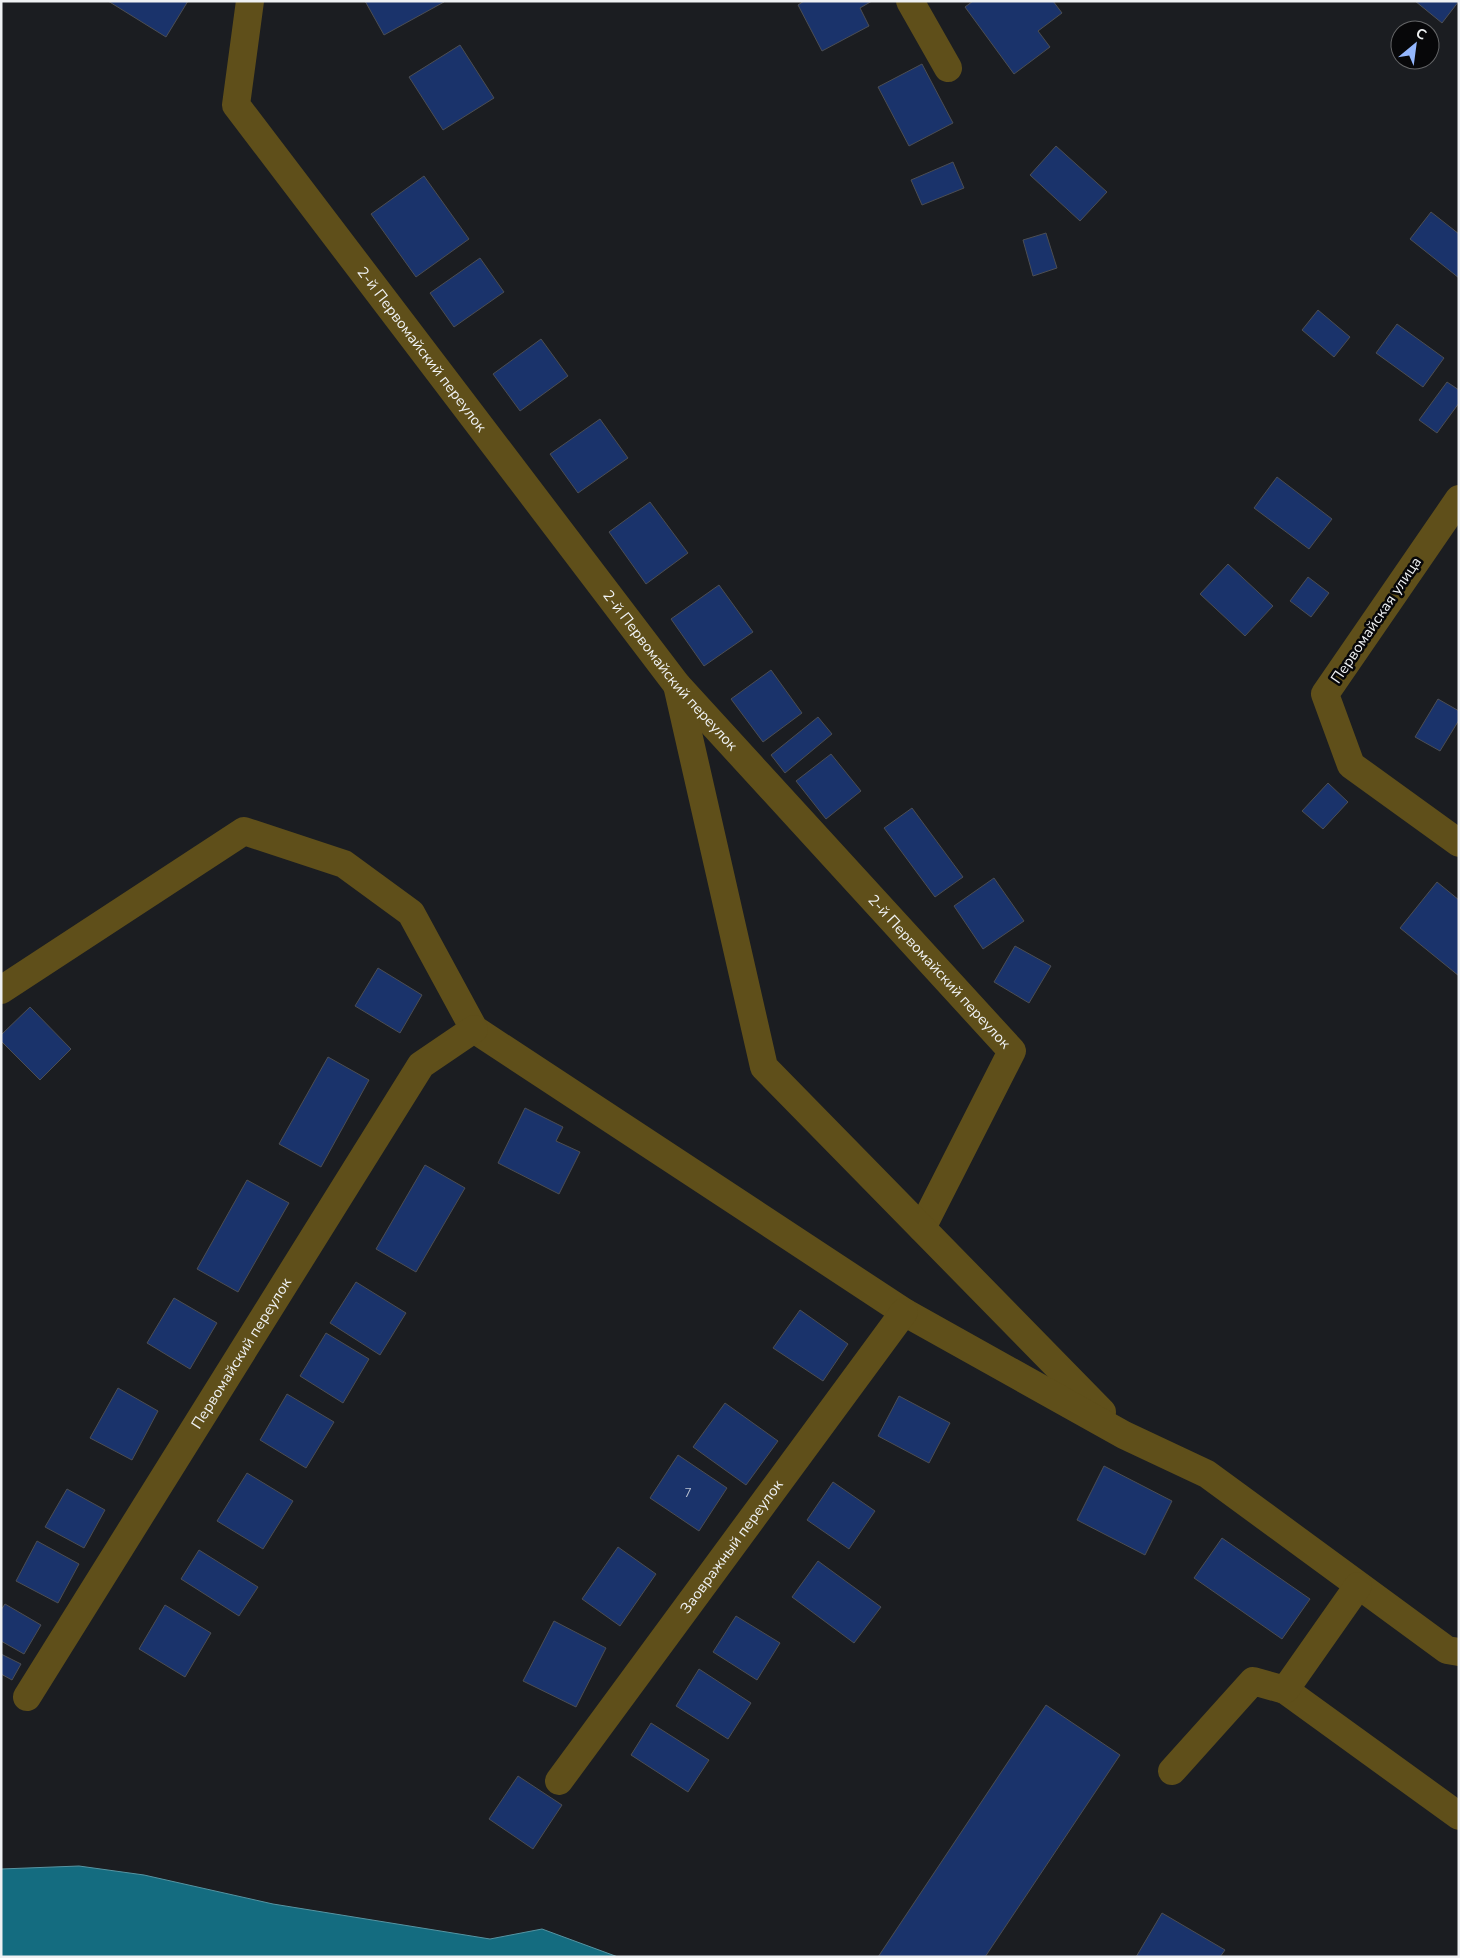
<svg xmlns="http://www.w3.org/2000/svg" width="1460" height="1958" font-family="'Nunito Sans',sans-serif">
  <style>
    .water { fill: #146c80; stroke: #5694a2 }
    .building { fill: #1a336b; stroke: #4c4e53 }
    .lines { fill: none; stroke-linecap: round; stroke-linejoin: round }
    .minor { stroke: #5f4f1a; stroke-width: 28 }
    .labels { text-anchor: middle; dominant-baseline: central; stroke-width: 5; stroke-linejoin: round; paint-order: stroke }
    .number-label { font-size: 12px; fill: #bac2d1 }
    .street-label { font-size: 15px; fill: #eff1f3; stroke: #070709 }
  </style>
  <rect width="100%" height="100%" fill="#1b1d21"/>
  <path class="water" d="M79,1866L144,1875L273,1904L490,1939L542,1929L618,1957H1V1869Z"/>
  <path class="building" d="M108,1H188L166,37Z
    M365,1H443L444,2L384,35Z
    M804,1H872L860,8L869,26L822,51L798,5Z
    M973,1H1053L1062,13L1038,31L1050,47L1014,74L965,7Z
    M1415,1H1459L1442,23Z
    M460,45L494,98L443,130L409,77Z
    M922,64L953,123L909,146L878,87Z
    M1056,146L1107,192L1080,221L1030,175Z
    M953,162L964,188L922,205L911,180Z
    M424,176L469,239L416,277L371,214Z
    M1431,212L1459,234V278L1410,239Z
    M1046,233L1057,268L1033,276L1023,240Z
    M480,258L504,292L454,327L430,293Z
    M1318,310L1350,337L1334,357L1302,330Z
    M1397,324L1444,358L1423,387L1376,353Z
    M541,339L568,376L520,411L493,374Z
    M1447,382L1459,390V403L1437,433L1419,420Z
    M600,419L628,458L578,493L550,454Z
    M1277,477L1332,519L1309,549L1254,508Z
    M650,502L688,553L646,584L609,532Z
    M1228,564L1273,606L1245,636L1200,594Z
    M1308,577L1329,593L1311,617L1290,601Z
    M719,585L753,632L704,666L671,619Z
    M771,670L802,713L763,742L731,699Z
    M1438,699L1459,711V720L1440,751L1415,737Z
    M818,717L832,734L785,773L771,755Z
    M831,754L861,791L826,819L796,781Z
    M1328,783L1348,802L1323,829L1302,811Z
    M912,808L963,877L935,897L884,828Z
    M994,878L1024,921L983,949L954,906Z
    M1437,882L1459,900V976L1400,928Z
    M1015,946L1051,966L1029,1003L994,982Z
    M378,968L422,995L400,1033L355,1006Z
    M30,1007L71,1049L40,1080L1,1041V1035Z
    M328,1057L369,1080L321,1167L279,1144Z
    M525,1108L563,1127L556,1141L580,1152L559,1194L498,1163Z
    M425,1165L465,1188L416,1272L376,1249Z
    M247,1180L289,1203L238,1292L197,1269Z
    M356,1282L406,1313L380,1355L330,1323Z
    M174,1298L217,1323L190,1369L147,1343Z
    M800,1310L848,1344L823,1381L773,1348Z
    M326,1333L369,1359L343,1403L300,1376Z
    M118,1388L158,1411L132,1460L90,1438Z
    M287,1394L334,1422L306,1468L260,1440Z
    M899,1396L950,1423L929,1463L878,1436Z
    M725,1403L778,1441L746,1485L693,1447Z
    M678,1455L727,1488L699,1531L650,1498Z
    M1104,1466L1172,1501L1145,1555L1077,1520Z
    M247,1473L293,1501L263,1549L217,1521Z
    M833,1482L875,1511L849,1549L807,1520Z
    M67,1489L105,1510L84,1548L45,1527Z
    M1222,1538L1310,1599L1282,1639L1194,1578Z
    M37,1541L79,1564L58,1603L16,1581Z
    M618,1547L656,1574L620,1626L582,1599Z
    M199,1550L258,1587L239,1616L181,1579Z
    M818,1561L881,1607L854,1643L792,1597Z
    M5,1604L41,1625L24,1654L1,1641V1610Z
    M165,1605L211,1633L185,1677L139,1649Z
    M736,1616L780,1643L757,1680L713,1652Z
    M554,1621L606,1648L576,1707L523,1681Z
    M1,1654L21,1664L12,1680L1,1674Z
    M699,1669L751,1703L728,1739L676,1706Z
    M1046,1705L1120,1755L985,1957H878Z
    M651,1723L709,1760L688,1792L631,1755Z
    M518,1776L562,1805L533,1849L489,1819Z
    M1162,1913L1225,1950L1220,1957H1136Z"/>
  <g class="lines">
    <g class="minor">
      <path id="s1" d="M250,1L236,105L677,685L1012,1051L922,1228"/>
      <path d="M910,1L948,68"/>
      <path d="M1459,499L1325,694L1351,765L1459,843"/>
      <path d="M677,685L764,1067L1102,1412"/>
      <path d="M1,990L244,831L344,864L411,913L474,1029L904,1312L1124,1435L1207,1474L1447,1650L1459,1652"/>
      <path d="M1285,1690L1459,1816"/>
      <path id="s2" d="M27,1697L421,1065L474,1029"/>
      <path d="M1172,1771L1253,1681L1285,1690L1358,1586"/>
      <path id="s3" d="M559,1781L904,1312"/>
    </g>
  </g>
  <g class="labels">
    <g class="number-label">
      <text x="688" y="1493">7</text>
    </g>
    <g class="street-label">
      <text stroke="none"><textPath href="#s1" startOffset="412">2-й Первомайский переулок</textPath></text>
      <text transform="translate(1376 620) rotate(-56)">Первомайская улица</text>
      <text stroke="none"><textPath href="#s1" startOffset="818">2-й Первомайский переулок</textPath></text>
      <text stroke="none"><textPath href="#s1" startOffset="1222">2-й Первомайский переулок</textPath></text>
      <text stroke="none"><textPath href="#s2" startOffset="405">Первомайский переулок</textPath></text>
      <text stroke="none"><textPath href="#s3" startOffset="291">Заовражный переулок</textPath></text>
    </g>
  </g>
  <rect width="1460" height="1958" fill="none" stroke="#eff1f3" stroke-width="5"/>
  <g transform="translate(1415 45) rotate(29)"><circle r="24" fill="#070709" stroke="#646567"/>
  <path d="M0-4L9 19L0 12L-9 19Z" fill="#94b7fd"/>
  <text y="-8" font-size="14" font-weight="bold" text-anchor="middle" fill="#eff1f3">С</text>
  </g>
</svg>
